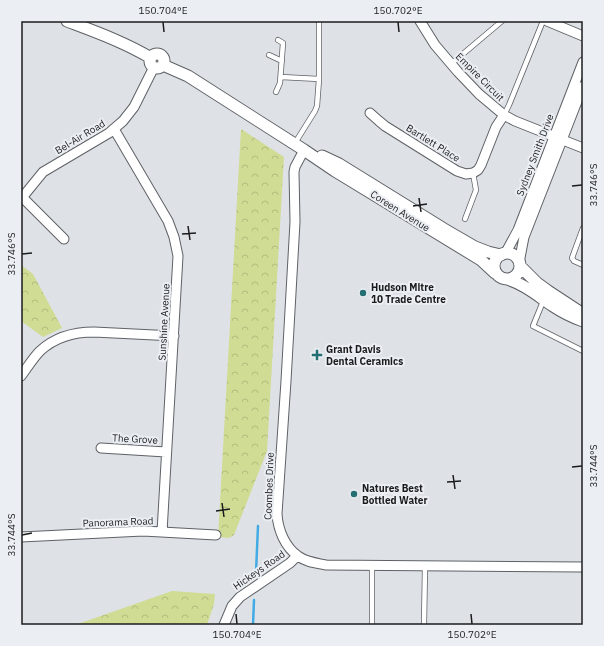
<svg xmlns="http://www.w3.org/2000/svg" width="604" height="646" font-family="'IBM Plex Sans',sans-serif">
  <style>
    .park { fill: url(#park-crowns) }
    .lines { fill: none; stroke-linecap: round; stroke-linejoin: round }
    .stream { stroke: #43abe4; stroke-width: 2.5 }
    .service-casing { stroke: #5e6166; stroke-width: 6 }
    .minor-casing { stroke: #5e6166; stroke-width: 11 }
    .tertiary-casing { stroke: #5e6166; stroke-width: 13 }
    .service { stroke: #fff; stroke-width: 4.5 }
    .minor { stroke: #fff; stroke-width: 9 }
    .tertiary { stroke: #fff; stroke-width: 11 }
    .ticks { fill: none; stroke: #1b1c1e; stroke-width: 1.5 }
    .poi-dot { fill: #246f72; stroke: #ebeff4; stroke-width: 1.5 }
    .labels { text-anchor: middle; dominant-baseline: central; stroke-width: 4; stroke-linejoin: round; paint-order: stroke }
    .street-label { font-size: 10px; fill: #1b1c1e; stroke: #ebeff4 }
    .poi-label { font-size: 10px; font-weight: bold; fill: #1b1c1e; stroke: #ebeff4; text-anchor: start }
    .neatline { fill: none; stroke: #1b1c1e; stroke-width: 1.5 }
    .ticks-label { font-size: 10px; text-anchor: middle; fill: #1b1c1e }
  </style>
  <defs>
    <pattern id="park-crowns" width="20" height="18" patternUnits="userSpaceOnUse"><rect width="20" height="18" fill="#d0dc93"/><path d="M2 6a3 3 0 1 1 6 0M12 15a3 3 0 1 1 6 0" fill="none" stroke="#b2bc7e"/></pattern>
  </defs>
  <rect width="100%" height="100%" fill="#dee2e6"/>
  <path class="park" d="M241,129L284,157L267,451L234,535L229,538L218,537Z
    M21,265L33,274L62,328L43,337L21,321Z
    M172,591L215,594L214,604L207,625H75Z"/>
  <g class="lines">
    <path class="stream" d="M256,572L258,526
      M253,625L254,600"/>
    <defs>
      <path id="service" d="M269,55L282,61
        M451,64L502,21
        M281,77L319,79
        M276,92L280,83L283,43L278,40
        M504,115L509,105L543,21
        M295,143L315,111L317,106L319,79V21
        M465,219L476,190L473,173
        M583,228L572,258L574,261L583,265
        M544,299L533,326L583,351
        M372,565V625
        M424,625L425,566"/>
      <path id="minor" d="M420,21L435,45L458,72L479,94L504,115L515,121L583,148
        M547,21L583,36
        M370,113L379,121L385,126L457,171L466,174L473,173L478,170L481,165L496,127L504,115
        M114,129L168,221L174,237L178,256L162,532
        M304,150L295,167L294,172L295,222L286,381L277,514C278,530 285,547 298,556C306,562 316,563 326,565L583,567
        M22,197L64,239
        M21,199L43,172L109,133L123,121L134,107L154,67
        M505,254L511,243L518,230L583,62
        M519,263L524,237L583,86
        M21,376C27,368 33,358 40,351C55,337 74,332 94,332L174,336
        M101,448L166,452
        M21,537L143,531L216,535
        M224,625L232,606L240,597L290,563L297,556"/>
      <path id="tertiary" d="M67,21C96,32 124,42 151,58
        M150 61a7 7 0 1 1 14 0a7 7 0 1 1-14 0Z
        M163,65L188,76L304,150L335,171L481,260L495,273
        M322,156L339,164L444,229L475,247L488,252L501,255
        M494 266a13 13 0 1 1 26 0a13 13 0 1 1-26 0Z
        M520,266L537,283L548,291L583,314
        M507,279C524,284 538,296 553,306C562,312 572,317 583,321"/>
    </defs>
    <use href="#service" class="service-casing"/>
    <use href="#minor" class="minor-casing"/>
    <use href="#tertiary" class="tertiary-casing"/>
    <use href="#service" class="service"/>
    <use href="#minor" class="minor"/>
    <use href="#tertiary" class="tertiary"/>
  </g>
  <path class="ticks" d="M163,22L164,32M398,22L399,32M572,186L582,185M419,198L421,212M413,206L427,204M188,226L190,240M182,234L196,233M22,254L32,253M572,467L582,466M453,475L455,489M447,482L461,481M222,503L224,517M216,511L230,509M22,535L32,533M236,614L237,624M471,614L472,624"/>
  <g class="poi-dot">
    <circle cx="363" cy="293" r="4"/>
    <path d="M315 349h4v4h4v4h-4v4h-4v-4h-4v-4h4z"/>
    <circle cx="354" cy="494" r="4"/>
  </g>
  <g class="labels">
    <g class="street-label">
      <text transform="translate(480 77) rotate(45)">Empire Circuit</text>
      <text transform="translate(80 137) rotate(-31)">Bel-Air Road</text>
      <text transform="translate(433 143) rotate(32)">Bartlett Place</text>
      <text transform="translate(535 155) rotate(-69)">Sydney Smith Drive</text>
      <text transform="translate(400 211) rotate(32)">Coreen Avenue</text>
      <text transform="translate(164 322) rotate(-87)">Sunshine Avenue</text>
      <text transform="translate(135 439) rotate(3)">The Grove</text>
      <text transform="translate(269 486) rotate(-88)">Coombes Drive</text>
      <text transform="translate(118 522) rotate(-2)">Panorama Road</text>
      <text transform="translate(259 570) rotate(-35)">Hickeys Road</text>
    </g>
    <g class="poi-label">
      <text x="371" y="287">Hudson Mitre<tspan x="371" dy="12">10 Trade Centre</tspan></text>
      <text x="326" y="349">Grant Davis<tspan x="326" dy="12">Dental Ceramics</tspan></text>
      <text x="362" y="488">Natures Best<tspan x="362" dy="12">Bottled Water</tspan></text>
    </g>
  </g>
  <rect width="604" height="646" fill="none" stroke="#ebeff4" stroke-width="44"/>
  <rect x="22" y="22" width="560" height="602" class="neatline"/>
  <g class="ticks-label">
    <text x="163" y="14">150.704°E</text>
    <text x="398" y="14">150.702°E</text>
    <text transform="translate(593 185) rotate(-90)" y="4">33.746°S</text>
    <text transform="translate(11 254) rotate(-90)" y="4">33.746°S</text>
    <text transform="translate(593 466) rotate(-90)" y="4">33.744°S</text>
    <text transform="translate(11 535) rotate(-90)" y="4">33.744°S</text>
    <text x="237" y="638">150.704°E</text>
    <text x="472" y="638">150.702°E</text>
  </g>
</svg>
